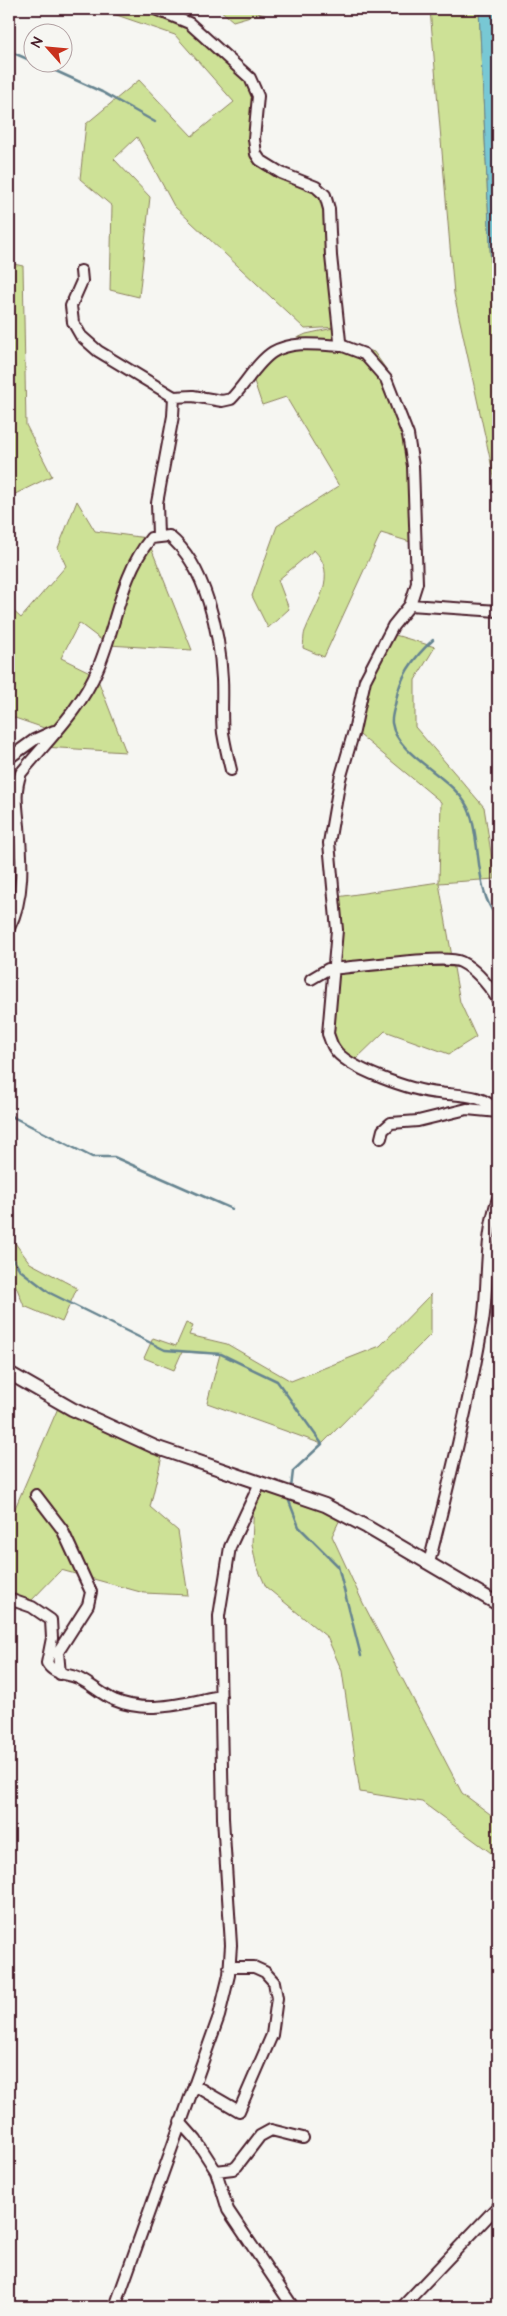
<svg xmlns="http://www.w3.org/2000/svg" width="507" height="2316" font-family="'Architects Daughter',sans-serif">
  <style>
    .green { fill: #cde196; stroke: #8c8060 }
    .water { fill: #78c8d4; stroke: #668490 }
    .lines { fill: none; stroke-linecap: round; stroke-linejoin: round }
    .stream { stroke: #668490; stroke-width: 2.5 }
    .minor-casing { stroke: #4a1f2b; stroke-width: 14 }
    .tertiary-casing { stroke: #4a1f2b; stroke-width: 16 }
    .minor { stroke: #f6f6f2; stroke-width: 10 }
    .tertiary { stroke: #f6f6f2; stroke-width: 12 }
  </style>
  <rect width="100%" height="100%" fill="#f6f6f2"/>
  <filter id="ink" filterUnits="userSpaceOnUse"><feTurbulence type="fractalNoise" baseFrequency=".02" numOctaves="2"/><feDisplacementMap in="SourceGraphic" scale="10" xChannelSelector="R" yChannelSelector="G"/><feConvolveMatrix kernelMatrix="1 2 1 2 8 2 1 2 1" color-interpolation-filters="sRGB"/></filter>
  <g filter="url(#ink)">
    <path class="green" d="M99,9H162L178,14L256,83C256,99 252,143 261,155C275,176 311,171 325,188C327,192 329,198 331,202L342,340L356,350L365,349L374,352L388,372L412,439L417,544L381,533L324,657L303,648C304,642 303,634 306,629C316,603 339,575 314,550L278,580L289,609L268,628L252,596L277,526L339,486L286,397L262,405L253,378L282,345L306,334L338,327L305,329L174,206L137,137L114,159L150,197L139,297L110,290L112,206L80,179L86,124L139,80L192,136L234,102L175,35Z
      M219,9H275L233,21Z
      M430,9H479L491,268L498,302V495L454,294Z
      M9,263L23,266L26,425L52,476L9,497Z
      M77,501L95,531L147,538L192,650L108,645L79,623L61,658L96,675L126,752L43,747L56,732L9,716L12,695L9,694V607L21,618L66,566L58,548Z
      M392,634L435,647L415,680V727L484,807L495,879L439,883L460,1002L476,1037L449,1054L385,1031L353,1062L343,1055L331,1032L337,897L439,882L441,802L355,731L368,681Z
      M9,1235L30,1263L77,1288L62,1322L24,1306L9,1269Z
      M431,1294V1334L322,1444L207,1403L220,1354L182,1352L174,1370L144,1358L153,1338L176,1346L186,1323L193,1326L189,1335L227,1344L291,1381L380,1346Z
      M61,1401L164,1448L150,1507L178,1531L188,1595L144,1593L61,1570L28,1604L9,1596V1522Z
      M262,1481L344,1511L332,1536L363,1603L462,1793L498,1820V1858L422,1802L360,1792L342,1671L327,1637L266,1587L256,1564L252,1544L254,1499Z"/>
    <path class="water" d="M479,9H498V302L491,268Z"/>
    <g class="lines">
      <path class="stream" d="M238,9H241
        M9,51L32,61
        M36,62L102,92L155,122
        M433,640C415,656 400,676 396,700C395,707 391,716 392,723C397,758 459,778 470,813C481,843 475,894 498,918
        M9,1115L92,1157H114L232,1209
        M9,1253L20,1270L50,1293L165,1350L221,1354L277,1381L322,1444L293,1471L291,1488
        M290,1496L289,1501L299,1527L338,1566L361,1656"/>
      <defs>
        <path id="minor" d="M155,9L189,23L250,78L258,96L254,139L256,154L260,160L281,173L316,187L325,195L329,209L331,256L340,341L343,346L364,354L386,379L408,435L413,466L417,583L410,605L393,626L365,680L354,731L340,779L329,843L337,930L328,1034C330,1038 331,1044 334,1048C346,1069 414,1091 438,1093C460,1096 482,1093 498,1112
          M81,271L82,281L71,306L73,322L81,336L98,351L174,397L193,396L222,401L231,399C244,386 258,361 273,352C294,340 320,345 343,346
          M158,536L157,503L173,416L174,397
          M410,605L498,611
          M9,758L34,740L54,731
          M9,928C25,897 22,860 19,826C17,807 14,791 21,773C49,739 81,709 98,668C117,624 120,576 151,538L169,536C206,565 220,635 222,679C223,697 221,715 223,733C225,745 228,758 231,770
          M311,979L328,969C353,968 445,954 461,962C477,970 489,986 498,1000
          M381,1138L383,1130L391,1123L418,1121L467,1109L498,1112
          M36,1495L62,1529L91,1592L88,1605L58,1652L60,1674
          M429,1563C449,1483 469,1403 483,1322C489,1281 484,1237 498,1198
          M9,1599L32,1607L51,1620L52,1638L47,1663C54,1675 66,1673 78,1678C91,1684 101,1694 114,1700C149,1715 187,1702 221,1696
          M194,2085L239,2111L272,2035L277,1998L274,1982L265,1972L254,1967H229
          M180,2122L196,2140L216,2171L228,2210L293,2307
          M216,2171L233,2169L237,2166L260,2136L271,2130L303,2138
          M115,2307L219,2016L229,1975L231,1945L223,1818L219,1616L230,1547L260,1483
          M402,2307L498,2206"/>
        <path id="tertiary" d="M9,1373L72,1409L155,1447L325,1505L367,1527L498,1604"/>
      </defs>
      <use href="#minor" class="minor-casing"/>
      <use href="#tertiary" class="tertiary-casing"/>
      <use href="#minor" class="minor"/>
      <use href="#tertiary" class="tertiary"/>
    </g>
  </g>
  <rect width="507" height="2316" fill="none" stroke="#f6f6f2" stroke-width="30"/>
  <rect x="15" y="15" width="477" height="2286" fill="none" stroke="#4a1f2b" stroke-width="2" filter="url(#ink)"/>
  <g transform="translate(48 48) rotate(297)"><circle r="24" fill="#f6f6f2" stroke="#b1a0a2"/>
  <path d="M0-4L9 19L0 12L-9 19Z" fill="#c8321e"/>
  <text y="-8" font-size="14" font-weight="bold" text-anchor="middle" fill="#4a1f2b">N</text>
  </g>
</svg>
